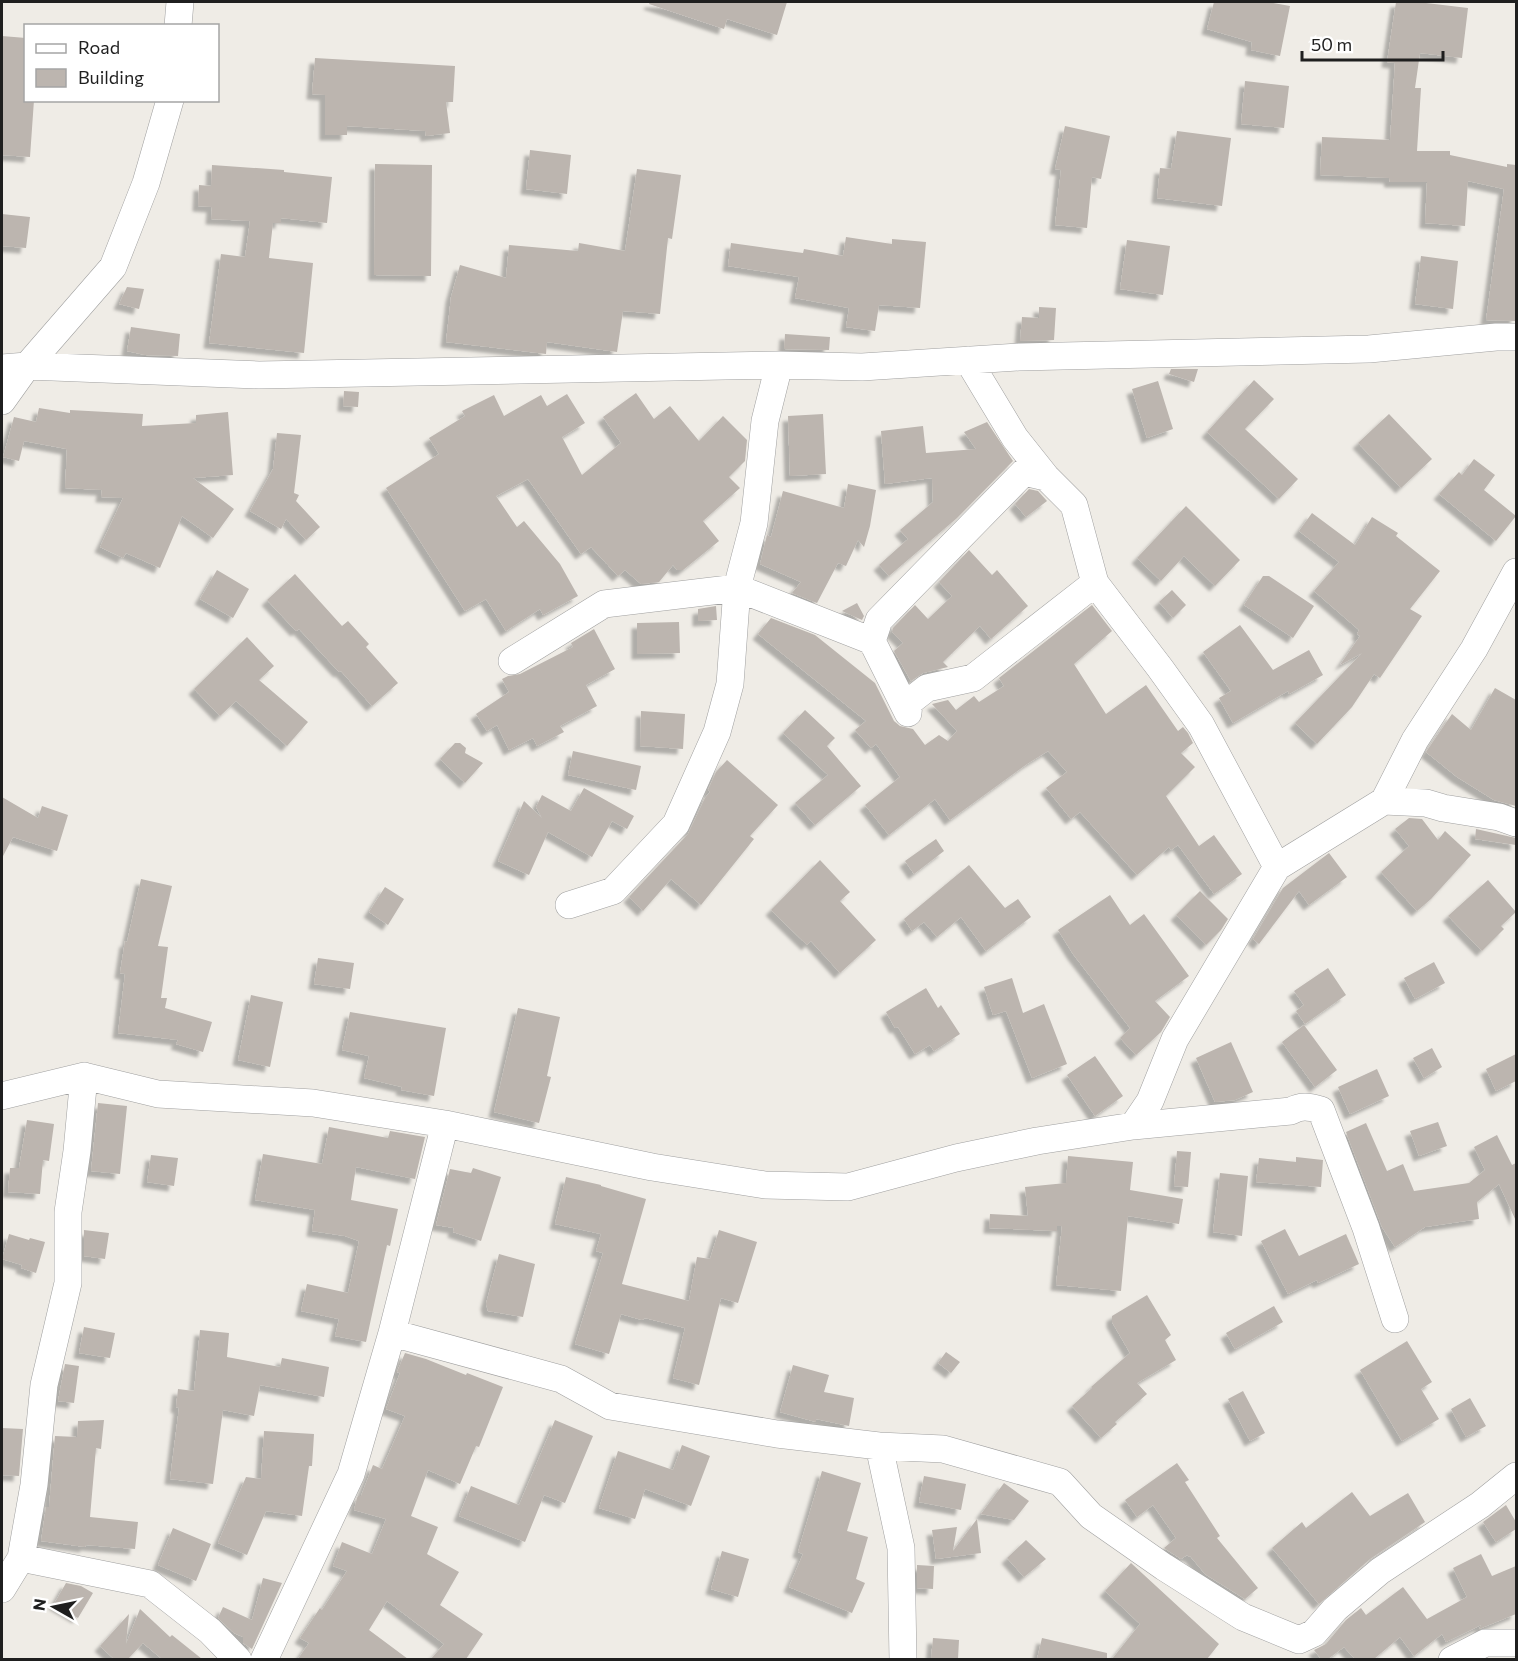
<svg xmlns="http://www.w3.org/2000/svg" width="1518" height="1661" font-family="Commissioner,sans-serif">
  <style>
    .building { fill: #bcb5af; filter: url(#shadow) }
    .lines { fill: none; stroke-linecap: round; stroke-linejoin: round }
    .minor-casing { stroke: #a0a0a0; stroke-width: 28 }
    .minor { stroke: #fff; stroke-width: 27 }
  </style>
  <defs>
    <filter id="shadow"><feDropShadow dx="-5.5" dy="5.5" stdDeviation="1.5" flood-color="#0004"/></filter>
  </defs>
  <rect width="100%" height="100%" fill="#efece6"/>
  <path class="building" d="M650,2H787L777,35L727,19L724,29L649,4Z
    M1214,2H1267L1290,6L1280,56L1251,50L1252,42L1207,29Z
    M1396,2H1427L1426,3L1468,8L1462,58L1420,53L1415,88H1421L1417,151H1450V155L1507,167V164L1516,165V321L1486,320L1504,189L1468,181L1465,226L1425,223L1427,182H1390L1389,178L1320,175L1322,137L1390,140L1395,63L1387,62Z
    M2,36L26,38V100H34L30,157L2,155Z
    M315,58L455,66L453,102H446L450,133L426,136L425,131L347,126V135H325V95L312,94Z
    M1245,81L1289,86L1284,128L1241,124Z
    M1065,126L1110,136L1101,179L1092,177L1087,228L1055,225L1061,170L1055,169Z
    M1177,131L1231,138L1222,206L1157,198L1160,168L1171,169Z
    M530,150L571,155L567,194L526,189Z
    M375,164L432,165L431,276L374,275Z
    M212,165L284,170V172L332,177L327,223L281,218V223H273L269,258L313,263L304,353L209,343L221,254L245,257L250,221L211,219L212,207L198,206L199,185L211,186Z
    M637,169L681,175L672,239L668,238L660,314L623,311L617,352L547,342L546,354L446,342L451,297L460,265L506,278L509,245L578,251L579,243L625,251Z
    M2,214L30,217L26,248L2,246Z
    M846,237L892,244V239L926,242L920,308L879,305L875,331L846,327L849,308L795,298L799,277L728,266L731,243L803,253L804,249L843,256Z
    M1127,240L1170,246L1163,295L1120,289Z
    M1421,256L1458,261L1453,309L1415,304Z
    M127,287L144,289L139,309L119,304Z
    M1039,307L1056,308L1054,340L1020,341L1022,317L1039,318Z
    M131,327L180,334L178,356L145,355L127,351Z
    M785,334L830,337L829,350L784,349Z
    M1171,369H1198L1194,382L1169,374Z
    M1254,380L1274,399L1245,429L1298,479L1279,499L1207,432Z
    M1158,381L1173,429L1147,438L1132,389Z
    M344,391L359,392L358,407L343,406Z
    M636,393L654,419L670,406L699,441L723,416L747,440L745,461L729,477L740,488L703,521L719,541L683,570H677L673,565L659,582L641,584L625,570L618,576L591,547L581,554L528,479L496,496L517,527L524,521L560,564L578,596L543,615L540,609L506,631L486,599L465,611L386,488L439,454L429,438L465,416L462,411L494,395L504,416L541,395L547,406L567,394L585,423L562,437L582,475L621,443L603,417Z
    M39,408L70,413V410L143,414L142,426L196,423V415L228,412L233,475L193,478L234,509L213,538L182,516L160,568L126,553L123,558L100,547L123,498L101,497L102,490L65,488L67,449L24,441L19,461L3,457L14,417L36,422Z
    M823,414L826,474L790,476L788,416Z
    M1389,414L1432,459L1401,488L1358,443Z
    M987,422L1013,461L957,518L889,576L879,565L908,539L900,530L933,502L932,478L885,484L881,431L923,426L926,453L976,449L964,432Z
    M277,433L301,435L294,493L299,495L296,501L320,527L306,540L286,519L281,529L250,511L273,469Z
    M1474,459L1495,475L1484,490L1516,516L1496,541L1439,494L1459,472L1462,475Z
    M848,484L876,490L870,526L864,547L858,540L846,566L838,563L817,603L792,593L801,582L760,564L767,535L771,537L783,491L844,508Z
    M1029,489L1038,491L1047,501L1026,517L1015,504Z
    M1186,506L1240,560L1215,586L1184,556L1161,581L1137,558Z
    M1312,513L1355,545L1372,517L1398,533L1396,536L1440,571L1410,609L1422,616L1380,678L1374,674L1352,707L1317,744L1295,723L1362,653L1340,665L1360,636L1357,634L1359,630L1314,591L1339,562L1299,531Z
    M969,550L992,575L997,570L1028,606L991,639L980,626L943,662L948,667L923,673L911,681L894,651L903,643L892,632L893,628L915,605L928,619L952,596L939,582Z
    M217,570L249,589L233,618L200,599Z
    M295,574L342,626L348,621L369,644L366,647L398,683L372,706L341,671L339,672L299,629L296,631L267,600Z
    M1263,576H1269L1314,606L1293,638L1244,605Z
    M1172,590L1186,605L1173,618L1159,602Z
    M857,603L864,616L862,620L842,611Z
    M1092,605L1112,631L1074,664L1106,714L1146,685L1178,731L1183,727L1188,733L1193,743L1181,753L1195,767L1166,796L1199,846L1214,835L1242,874L1214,894L1178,845L1171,850L1169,847L1137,875L1080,812L1071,819L1046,788L1067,772L1048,751L1027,764L950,820L935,799L889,835L865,805L900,777L876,744L871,748L855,730L866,721L758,634L771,618L815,635L875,683L894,721L900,726L913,729L925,745L939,735L948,741L957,731L932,704L948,700L956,710L974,696L979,702L1004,686L999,678Z
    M716,606L717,620L698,621V609Z
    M679,622L680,653L637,654V623Z
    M1240,625L1273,670L1309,650L1323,675L1289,694L1288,691L1233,723L1219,698L1231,691L1203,652Z
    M594,629L615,669L586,685L597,706L560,726L564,732L537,746L533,738L509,750L497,725L487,731L476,714L509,692L502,679L508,676L520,674L573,647L571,643Z
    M247,637L274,666L259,680L308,722L287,746L236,701L220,716L194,689Z
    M1495,688L1516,700V806L1494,800L1457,777L1426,752L1452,714L1471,730Z
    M805,710L835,738L827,746L861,786L815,825L795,803L828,775L783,733Z
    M641,711L685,714L683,749L640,746Z
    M455,743H460L466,748L465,753L483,763L465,783L440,759Z
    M573,751L641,766L636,790L568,775Z
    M727,760L778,805L750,836L754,839L701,905L671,879L643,911L629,897L688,834L705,798L710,792L708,790L716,772Z
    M584,788L634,816L627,829L612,821L592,857L548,832L529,875L498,861L524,801L542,818L536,807L542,795L571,811Z
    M2,797L38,818L42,806L68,815L57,851L13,837L2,858Z
    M1409,818L1422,819L1438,840L1445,831L1471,855L1431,899L1417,911L1381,872L1409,846L1395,829Z
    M1476,829L1516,838V845L1475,839Z
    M936,839L944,851L914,874L905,861Z
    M1329,853L1347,877L1309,905L1299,891L1259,944L1253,939L1283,888Z
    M820,860L850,892L840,901L876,940L840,973L811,941L807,945L771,910Z
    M969,865L1005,908L1018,899L1031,917L986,951L961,917L937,937L924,922L912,931L904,919Z
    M141,879L172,886L158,946L168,947L161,998H167L165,1008L212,1022L203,1052L176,1044L178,1040L118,1033L125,974L120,973L125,941L127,942Z
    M1488,880L1516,912L1501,926L1504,929L1482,951L1448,916Z
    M385,887L404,899L388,925L369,912Z
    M1200,891L1228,919L1221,930L1206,945L1176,915Z
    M1110,895L1130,925L1144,914L1189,976L1155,1001L1170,1017L1161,1032L1136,1055L1120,1038L1130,1028L1073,954L1058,930Z
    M318,958L354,963L350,989L314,984Z
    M1434,962L1445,983L1415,999L1404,978Z
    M1328,968L1346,995L1305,1024L1296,1011L1304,1005L1294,991Z
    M1012,978L1023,1013L1044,1004L1067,1064L1032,1078L1006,1011L993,1015L984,987Z
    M926,988L938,1008L941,1005L960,1034L934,1051L930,1045L915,1054L898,1027L895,1028L886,1012Z
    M251,995L283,1002L270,1067L238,1060Z
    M518,1008L560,1017L547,1076L551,1077L539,1123L494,1112Z
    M350,1012L446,1028L434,1096L401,1090L402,1087L364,1078L369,1056L342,1050Z
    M1304,1025L1337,1070L1315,1087L1282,1042Z
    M1231,1042L1253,1092L1235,1100L1215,1102L1196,1058Z
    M1432,1048L1442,1067L1424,1078L1413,1058Z
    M1516,1054V1081L1496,1091L1486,1069Z
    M1095,1056L1123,1096L1095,1116L1067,1075Z
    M1377,1069L1389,1096L1350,1114L1338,1087Z
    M98,1103L127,1106L120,1174L91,1171Z
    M27,1120L54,1124L49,1161L43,1160L40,1194L8,1192L10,1168H19Z
    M1438,1122L1447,1146L1419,1156L1410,1131Z
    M1366,1123L1387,1171L1403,1164L1414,1191L1469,1183L1485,1170L1474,1147L1497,1135L1512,1165L1516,1163V1221L1499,1184L1477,1202L1479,1219L1425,1227L1395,1247L1382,1227L1346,1132Z
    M329,1127L388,1138L390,1131L425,1137L415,1179L356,1167L351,1200L398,1209L390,1246L387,1245L366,1342L335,1336L339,1319L301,1311L307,1284L348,1293L359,1241L345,1236L312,1231L315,1210L255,1200L263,1154L322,1164Z
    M1177,1151L1191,1152L1188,1187L1174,1186Z
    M151,1155L178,1158L174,1186L147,1182Z
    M1068,1156L1133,1162L1130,1190L1183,1199L1179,1224L1128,1216L1121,1291L1056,1285L1062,1226H1057V1231L989,1228L990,1214L1028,1216L1025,1187L1066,1183Z
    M1296,1157L1323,1160L1321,1187L1256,1182L1259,1158L1296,1162Z
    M473,1168L501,1177L481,1241L453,1232L454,1228L436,1225L450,1169L471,1173Z
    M1220,1173L1248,1176L1242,1236L1213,1232Z
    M566,1177L601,1185V1186L646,1199L622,1284L689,1301L697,1257L710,1259L719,1230L757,1242L738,1303L721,1298L699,1385L673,1378L685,1328L645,1318L642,1320L621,1314L609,1354L575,1344L603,1253L596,1251L601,1234L555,1224Z
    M1285,1229L1299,1256L1346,1234L1359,1264L1318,1283L1317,1280L1288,1294L1261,1241Z
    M84,1230L109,1233L105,1259L84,1256Z
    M9,1234L29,1240L30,1238L45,1242L36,1273L21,1268L22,1265L2,1259Z
    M499,1254L535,1264L523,1317L488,1311L486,1304Z
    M1147,1295L1171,1335L1165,1340L1176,1360L1137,1383L1147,1394L1115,1422L1117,1424L1101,1438L1072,1406L1092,1388L1091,1387L1130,1353L1112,1322V1316Z
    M1274,1306L1283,1322L1235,1349L1226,1333Z
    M84,1327L115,1333L110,1358L79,1353Z
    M200,1330L229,1333L227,1357L280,1367L282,1358L329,1367L324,1397L260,1385L254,1416L223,1410L213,1484L170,1479L179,1408L176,1407L178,1389L194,1391Z
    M1407,1341L1432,1382L1421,1389L1439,1419L1402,1441L1360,1370Z
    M946,1352L960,1362L951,1373L938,1363Z
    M405,1353L426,1359L466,1375L467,1373L503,1387L479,1447L476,1446L460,1484L428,1470L411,1516L438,1527L427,1554L459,1572L440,1605L483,1634L466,1659H431L444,1644L387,1601L369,1630L408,1659H298L309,1643L300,1638L320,1608L322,1610L347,1571L333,1566L342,1542L372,1554L386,1519L354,1510L357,1498L358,1496H361L373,1465L382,1469L405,1416L386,1409L400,1373L397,1372Z
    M65,1364L79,1366L74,1403L58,1401Z
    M793,1365L829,1375L824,1392L854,1398L849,1426L816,1419V1422L780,1412Z
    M1243,1391L1265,1433L1250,1441L1228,1399Z
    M1470,1398L1486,1426L1466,1437L1451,1409Z
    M104,1420L101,1449L96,1448L90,1517L138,1522L135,1549L86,1545L85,1547L41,1541L46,1507H49L55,1436L77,1437L78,1421Z
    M555,1420L593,1436L565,1503L544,1495L525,1542L459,1516L471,1486L519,1505Z
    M2,1428L23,1429L19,1476L2,1475Z
    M264,1431L314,1434L312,1466H309L302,1516L266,1511L247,1555L218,1543L246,1477L261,1479Z
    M682,1445L710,1456L691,1506L645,1489L635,1519L599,1508L618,1451L673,1470Z
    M1177,1463L1189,1480L1185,1482L1220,1536L1217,1538L1258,1588L1245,1599L1205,1574L1190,1556L1189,1557L1187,1555L1181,1559L1164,1548L1176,1538L1153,1505L1137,1517L1125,1500Z
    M822,1471L861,1483L847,1531L868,1537L856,1579L865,1583L852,1613L789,1587L803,1554L798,1552Z
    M924,1476L966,1484L961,1510L919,1502Z
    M1004,1483L1029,1501L1014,1520L981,1514Z
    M1352,1492L1370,1516L1408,1493L1425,1522L1370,1559L1319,1604L1272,1548L1302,1522L1306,1528Z
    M1506,1505L1516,1522V1529L1496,1542L1483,1522Z
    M977,1519L981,1553L936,1559L932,1530L957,1527L953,1551Z
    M173,1528L211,1544L196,1581L158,1565Z
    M1026,1540L1046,1559L1024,1577L1007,1558Z
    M722,1551L749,1559L738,1597L711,1589Z
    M1481,1554L1492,1576L1516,1566V1614L1479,1629L1481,1625L1446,1642L1442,1634L1414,1656L1400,1637L1374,1659H1355L1344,1647L1328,1659H1321L1314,1650L1326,1644L1346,1620L1361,1608L1366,1615L1403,1587L1427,1619L1467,1597L1453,1568Z
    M1131,1563L1219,1644L1207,1659H1112L1140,1624L1105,1591Z
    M917,1565L934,1566L933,1589L917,1588Z
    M263,1578L282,1583L252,1649L243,1643V1637L234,1633L218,1618L223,1607L252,1620Z
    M66,1583L81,1586L93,1593L78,1618L54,1604Z
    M140,1609L170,1637L172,1635L202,1659H162L143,1643L128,1659H114L100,1646L129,1614L126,1644Z
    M933,1638L959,1640L958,1659H931Z
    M1042,1638L1107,1653V1659H1037Z"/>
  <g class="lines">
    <defs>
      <path id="minor" d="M178,26L180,2
        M968,360L1015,438L1046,477L1074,505L1095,583L1160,668L1201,725L1277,867
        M2,368L27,366L259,375L779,365L862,367L1019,357L1369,349L1496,337H1516
        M2,401L27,366L113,267L146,183L170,100
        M872,641L879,620L1024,472L1046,477
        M512,661L604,604L737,588L872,641L908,713L909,702L927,688L973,678L1095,583
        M1384,801L1426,803L1443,808L1499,817L1516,823
        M569,905L613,891L676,824L717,732L730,684L737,588L754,523L765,421L779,365
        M2,1096L84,1076L158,1094L313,1103L445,1124L652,1167L765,1185L848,1187L956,1158L1037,1141L1133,1126L1291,1111C1302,1105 1309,1107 1321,1110L1366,1228L1395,1319
        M1133,1126L1150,1101L1175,1039L1277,867L1384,801L1415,740L1474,649L1516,572
        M392,1333L561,1379L610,1406L777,1434L879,1446L943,1449L1060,1482L1091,1516L1164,1567L1243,1617L1299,1640L1314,1633L1335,1609L1380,1571L1480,1505L1516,1476
        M879,1446L901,1548L903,1660
        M21,1558L150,1584L210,1631L238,1660
        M2,1589L21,1558L34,1485L44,1385L68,1283V1212L77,1151L84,1076
        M264,1660L351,1474L392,1333L445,1124
        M1452,1660L1485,1643H1516"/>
    </defs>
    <use href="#minor" class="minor-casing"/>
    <use href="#minor" class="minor"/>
  </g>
  <rect width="1518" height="1661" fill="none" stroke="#1f1f1f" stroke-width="6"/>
  <rect x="24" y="24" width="195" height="78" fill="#ffffff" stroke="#a5a5a5" stroke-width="1.5"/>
  <rect x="36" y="44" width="30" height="9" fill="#ffffff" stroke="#a5a5a5" stroke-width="1.5"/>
  <text x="78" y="54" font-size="18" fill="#1f1f1f">Road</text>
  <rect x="36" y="69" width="30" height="18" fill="#bcb5af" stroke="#a5a5a5" stroke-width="1.5"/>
  <text x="78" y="84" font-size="18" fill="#1f1f1f">Building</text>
  <g transform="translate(54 1607) rotate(279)" stroke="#ffffff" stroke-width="4.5" paint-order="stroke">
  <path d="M0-4.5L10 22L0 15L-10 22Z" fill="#1f1f1f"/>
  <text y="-9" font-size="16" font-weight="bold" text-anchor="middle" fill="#1f1f1f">N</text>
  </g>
  <path d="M1302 51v9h141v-9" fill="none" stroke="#1f1f1f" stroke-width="3"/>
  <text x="1311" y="51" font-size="18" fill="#1f1f1f" stroke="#ffffff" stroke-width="4.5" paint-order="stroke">50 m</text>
</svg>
